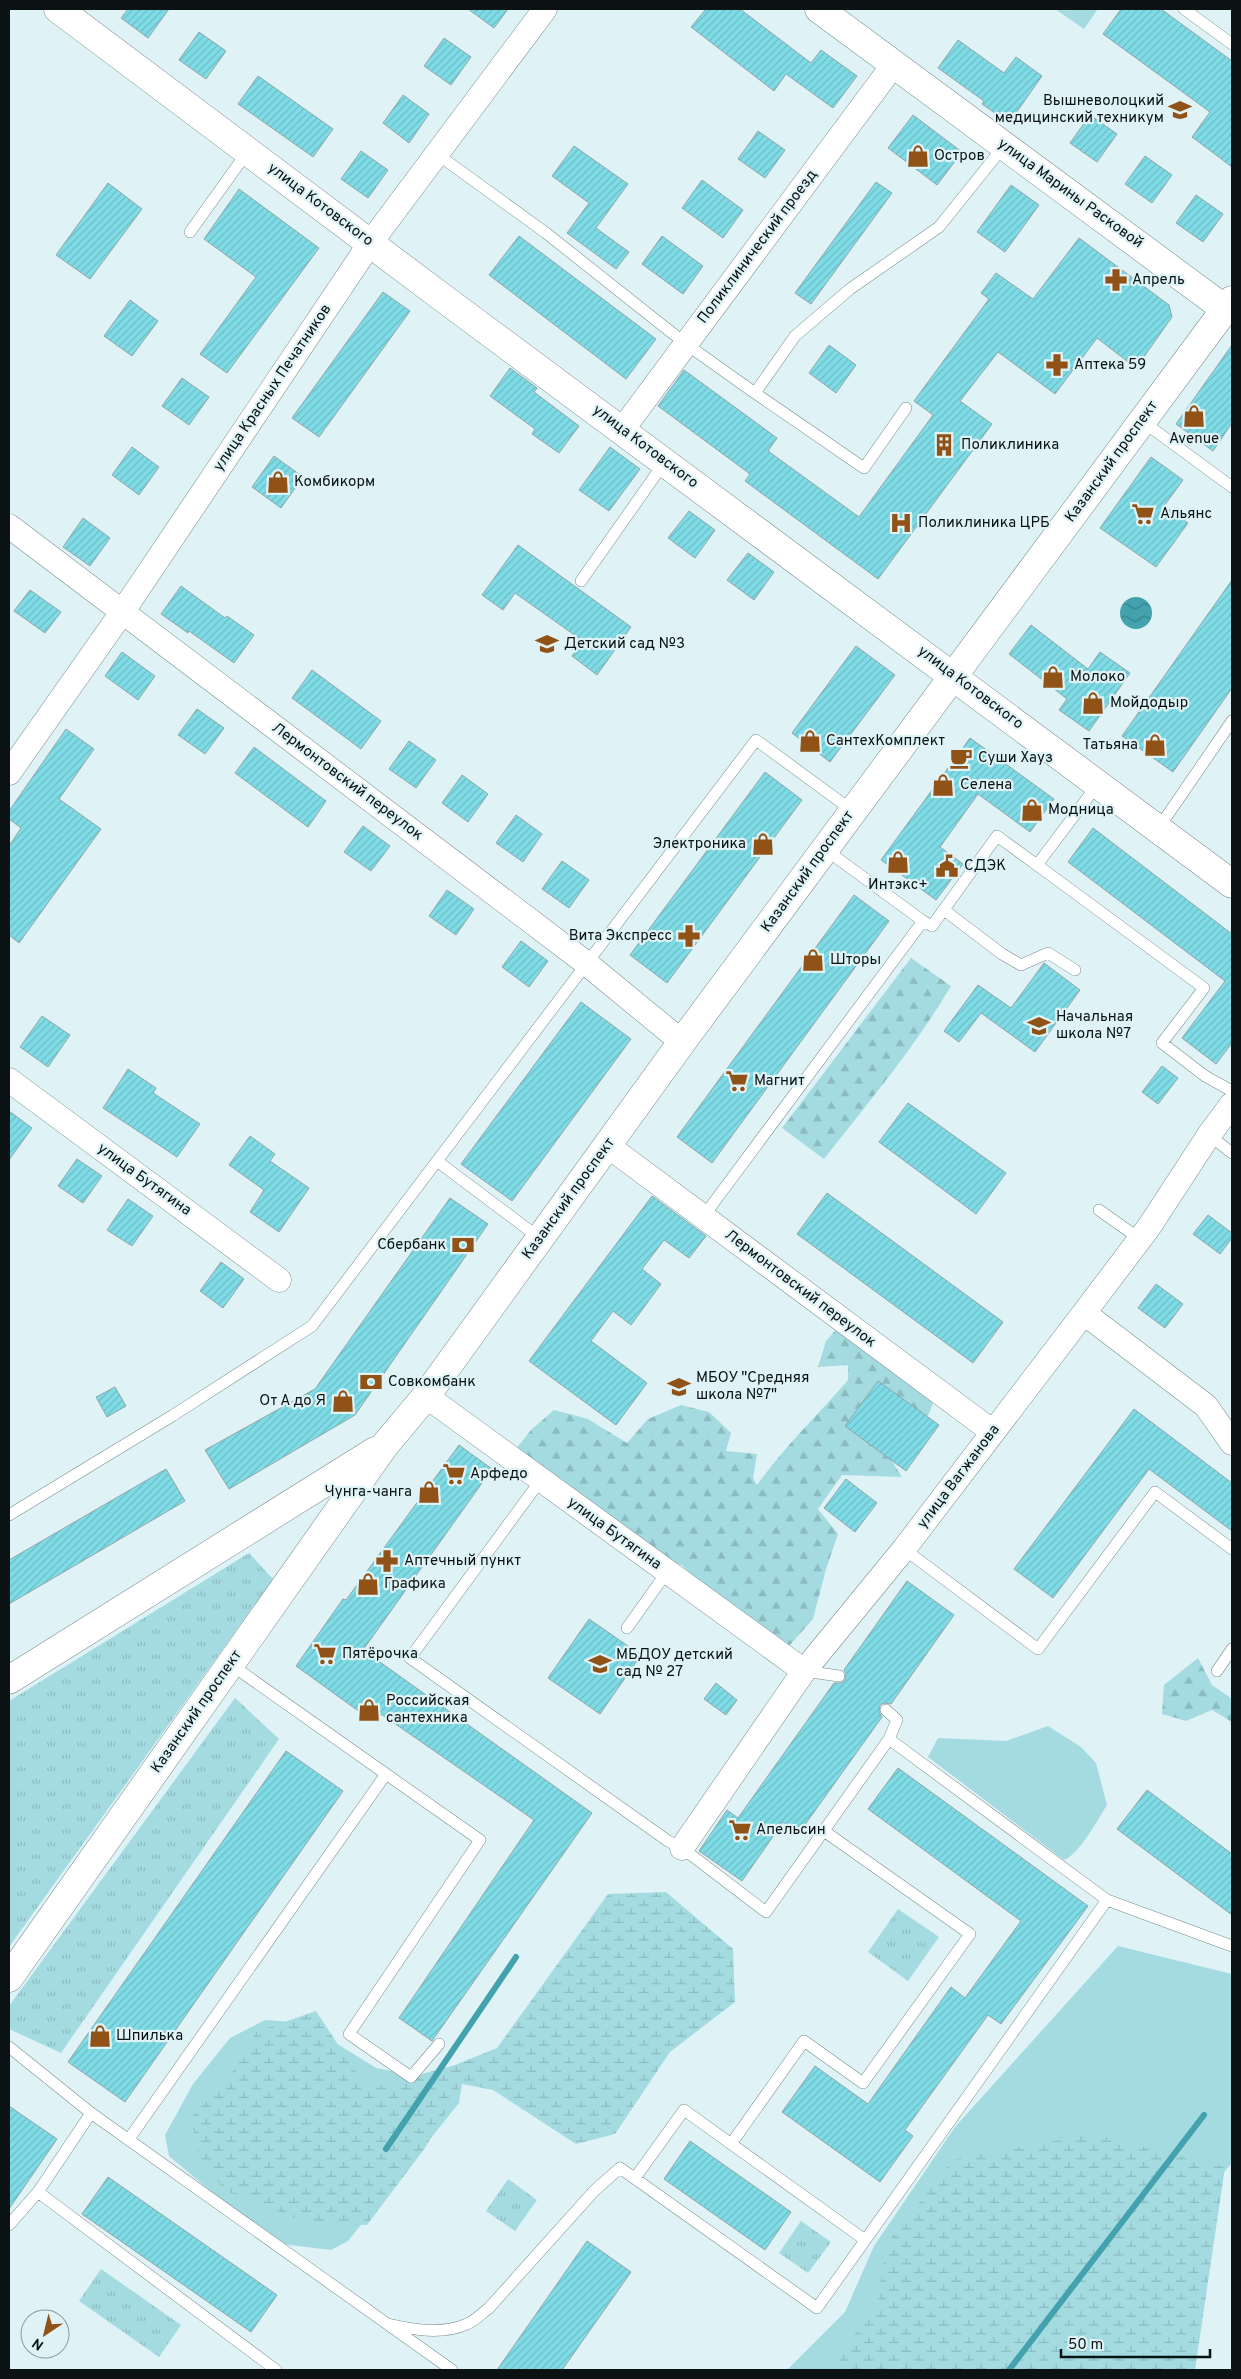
<svg xmlns="http://www.w3.org/2000/svg" width="1241" height="2379" font-family="Overpass,sans-serif">
  <style>
    .green { fill: #a3dbe1 }
    .forest { fill: url(#forest-firs) }
    .wetland { fill: url(#wetland-marsh) }
    .park { fill: url(#park-tufts) }
    .water { fill: url(#water-waves) }
    .lines { fill: none; stroke-linecap: round; stroke-linejoin: round }
    .stream { stroke: #43a2ad; stroke-width: 6 }
    .building { fill: url(#building-hatch); stroke: #92a6a8 }
    .lane-casing { stroke: #788b8d; stroke-width: 12 }
    .street-casing { stroke: #788b8d; stroke-width: 25 }
    .secondary-casing { stroke: #788b8d; stroke-width: 29 }
    .lane { stroke: #fff; stroke-width: 11 }
    .street { stroke: #fff; stroke-width: 24 }
    .secondary { stroke: #fff; stroke-width: 28 }
    .labels { text-anchor: middle; dominant-baseline: central; stroke-width: 4.5; stroke-linejoin: round; paint-order: stroke }
    .poi-label { font-size: 15px; fill: #0b1213; stroke: #dff3f6; text-anchor: start }
    .street-label { font-size: 15px; fill: #0b1213; stroke: #dff3f6 }
  </style>
  <defs>
    <pattern id="forest-firs" width="22" height="20" patternUnits="userSpaceOnUse" patternTransform="scale(1.25)"><rect width="22" height="20" fill="#a3dbe1"/><path d="M5 1l3.5 6h-7zM16 11l3.5 6h-7z" fill="#8bbbc0"/></pattern>
    <pattern id="wetland-marsh" width="20" height="14" patternUnits="userSpaceOnUse" patternTransform="scale(1.25)"><rect width="20" height="14" fill="#a3dbe1"/><path d="M1 5h8M5 5V1M11 12h8M15 12V8" fill="none" stroke="#8bbbc0"/></pattern>
    <pattern id="park-tufts" width="24" height="20" patternUnits="userSpaceOnUse" patternTransform="scale(1.25)"><rect width="24" height="20" fill="#a3dbe1"/><path d="M3 7l-1-3M5 7V3M7 7l1-3M15 17l-1-3M17 17v-4M19 17l1-3" fill="none" stroke="#8bbbc0"/></pattern>
    <pattern id="water-waves" width="16" height="10" patternUnits="userSpaceOnUse" patternTransform="scale(1.25)"><rect width="16" height="10" fill="#43a2ad"/><path d="M0 5q4-4 8 0t8 0" fill="none" stroke="#36838c"/></pattern>
    <pattern id="building-hatch" width="6" height="6" patternUnits="userSpaceOnUse" patternTransform="scale(1.25)"><rect width="6" height="6" fill="#7fdce7"/><path d="M-1 1l2-2M0 6l6-6M5 7l2-2" fill="none" stroke="#6cbcc5"/></pattern>
  </defs>
  <rect width="100%" height="100%" fill="#dff3f6"/>
  <path class="green" d="M1055,9H1098L1084,29Z
    M1048,1726L1081,1747L1096,1763L1107,1805C1098,1819 1079,1855 1064,1860L928,1757L938,1738L1006,1741Z
    M1118,1946L1232,1974V2163L1176,2227L911,2370H787L845,2312L874,2246L955,2127Z
    M265,2020L304,2023L376,2068L462,2084L459,2103L348,2241L331,2250L273,2243L169,2156L165,2135L193,2084L230,2038Z"/>
  <path class="forest" d="M911,958L951,986C915,1047 868,1103 824,1159L782,1128Z
    M842,1323L936,1394L929,1414L903,1436L889,1456L902,1477L842,1475L818,1509L838,1534L826,1569L813,1619L790,1645L774,1644L719,1603L682,1565L660,1558L516,1449L531,1430L554,1410L588,1419L627,1443L648,1419L681,1405L709,1412L731,1433L726,1451L757,1454L753,1478L757,1485C784,1447 818,1415 848,1380V1365L818,1367L826,1341Z
    M1198,1658L1212,1685L1232,1699V1722L1212,1710L1186,1721L1162,1714L1164,1685Z"/>
  <path class="wetland" d="M666,1892L733,1949L735,2002L670,2052L615,2134L576,2144L493,2090L462,2084L425,2148L367,2225L308,2223L226,2191L199,2159L191,2117L228,2079L256,2032L316,2011L367,2089L455,2065L497,2048L608,1894Z
    M1092,2134L1225,2167L1195,2370H838L842,2352L878,2302L886,2245L952,2160Z"/>
  <path class="park" d="M249,1553L273,1579L9,1947V1701Z
    M235,1698L279,1739L61,2053L9,2029V2006Z
    M898,1909L939,1937L908,1981L868,1952Z
    M508,2179L537,2200L515,2231L486,2211Z
    M801,2221L831,2242L808,2273L779,2253Z
    M101,2269L181,2325L159,2357L79,2301Z"/>
  <path class="water" d="M1120 613a16 16 0 1 1 32 0a16 16 0 1 1-32 0Z"/>
  <g class="lines">
    <path class="stream" d="M386,2149L516,1957
      M1009,2370L1204,2115"/>
  </g>
  <path class="building" d="M128,9H169L148,38L121,18Z
    M468,9H508L494,28Z
    M706,9H740L811,63L821,50L857,76L833,108L786,74L774,91L691,27Z
    M1121,9H1161L1232,61V167L1192,137L1210,112L1103,34Z
    M199,32L226,51L206,79L179,60Z
    M444,38L471,57L451,85L424,66Z
    M958,40L1004,73L1016,57L1042,76L1009,123L982,104L984,101L938,68Z
    M258,76L333,129L313,157L238,104Z
    M403,95L429,114L409,143L383,123Z
    M913,115L962,152L937,185L888,148Z
    M1090,115L1117,134L1097,162L1070,143Z
    M758,131L785,150L765,178L738,159Z
    M574,146L628,184L596,228L629,252L616,269L567,233L589,203L552,176Z
    M361,151L388,170L368,198L341,179Z
    M1145,156L1172,175L1152,203L1125,184Z
    M702,180L743,210L723,238L682,208Z
    M876,182L892,193L811,304L795,293Z
    M108,183L142,209L90,279L56,255Z
    M1011,185L1039,205L1005,252L977,232Z
    M239,189L319,248L227,373L200,354L256,277L204,239Z
    M1196,195L1223,214L1203,242L1176,223Z
    M519,236L656,339L626,379L489,275Z
    M662,236L703,266L683,294L642,264Z
    M1079,238L1169,305L1172,317L1136,368L1097,338L1055,394L998,352L960,401L992,424L878,579L745,481L750,474L658,406L684,370L777,438L768,451L859,517L933,415L914,401L989,299L981,293L996,273L1033,299Z
    M383,292L410,311L319,437L292,418Z
    M130,300L158,321L132,356L104,336Z
    M829,345L856,365L836,393L809,373Z
    M1232,345V423L1213,451L1176,424Z
    M510,368L537,388L534,392L579,426L559,453L532,434L535,429L490,396Z
    M182,378L209,397L189,425L162,406Z
    M132,447L159,467L139,495L112,475Z
    M610,447L640,469L609,511L579,490Z
    M274,456L303,477L281,508L252,487Z
    M1151,457L1183,480L1164,506L1188,523L1156,567L1100,528Z
    M689,511L715,530L695,558L668,538Z
    M83,518L110,538L90,566L63,547Z
    M518,545L631,627L597,675L572,656L583,641L515,593L503,610L482,595Z
    M748,553L774,572L754,600L727,580Z
    M1232,580V688L1173,772L1122,736Z
    M181,586L225,618L227,616L254,635L234,663L189,631L188,633L161,614Z
    M30,590L61,612L45,633L14,611Z
    M1031,625L1088,669L1100,652L1130,673L1089,731L1059,710L1067,699L1009,654Z
    M856,646L895,675L830,762L792,733Z
    M122,652L155,676L138,700L105,676Z
    M312,670L381,721L361,749L292,698Z
    M197,709L224,728L205,754L178,735Z
    M66,729L94,749L59,799L101,829L19,943L9,935V846L21,828L9,819V811Z
    M970,738L1054,799L1030,832L978,794L940,847L963,864L936,900L881,860Z
    M409,741L436,760L416,788L389,769Z
    M254,747L326,801L308,827L235,773Z
    M765,772L802,800L667,983L630,955Z
    M462,775L488,794L468,822L442,803Z
    M516,815L542,834L523,862L496,843Z
    M363,826L390,846L371,871L344,852Z
    M1093,828L1232,934V1043L1216,1064L1182,1038L1225,981L1068,862Z
    M562,861L589,880L569,908L542,889Z
    M447,890L474,909L456,935L429,916Z
    M854,895L889,921L712,1163L677,1137Z
    M521,941L548,961L529,987L502,967Z
    M1044,963L1080,990L1035,1052L981,1013L959,1042L944,1031L978,985L1011,1008Z
    M581,1002L631,1039L512,1201L461,1164Z
    M42,1016L70,1035L48,1067L20,1047Z
    M1162,1066L1178,1078L1158,1104L1142,1092Z
    M128,1069L156,1088L153,1093L200,1124L177,1157L103,1108Z
    M908,1103L1006,1173L976,1214L879,1142Z
    M9,1111L32,1128L9,1160Z
    M250,1136L275,1154L270,1161L309,1188L279,1232L250,1212L264,1190L229,1165Z
    M77,1159L102,1176L83,1203L58,1186Z
    M827,1193L1003,1322L973,1363L797,1234Z
    M652,1196L706,1236L689,1258L664,1240L642,1269L661,1284L631,1325L613,1311L591,1341L647,1383L616,1425L529,1361Z
    M450,1198L488,1224L355,1415L229,1489L205,1450L315,1389Z
    M128,1199L153,1216L132,1246L107,1230Z
    M1208,1215L1232,1233V1238L1220,1254L1193,1234Z
    M221,1262L244,1279L223,1308L200,1291Z
    M1156,1284L1183,1304L1165,1328L1138,1308Z
    M878,1381L939,1425L906,1471L845,1426Z
    M115,1387L126,1406L107,1417L96,1397Z
    M1134,1409L1232,1483V1531L1149,1469L1053,1598L1014,1569Z
    M459,1445L492,1469L363,1650L592,1813L432,2041L399,2018L534,1820L381,1714L375,1723L296,1666L343,1599L346,1600Z
    M166,1469L185,1501L9,1604V1560Z
    M846,1479L877,1503L855,1532L824,1508Z
    M907,1581L954,1615L891,1704L884,1703L880,1705L879,1712L882,1717L799,1833L783,1822L742,1881L699,1851L727,1810L738,1818L834,1683H841L845,1680L846,1674L844,1670Z
    M589,1619L641,1655L600,1714L548,1678Z
    M716,1683L737,1700L726,1715L704,1699Z
    M286,1751L343,1791L125,2102L68,2062Z
    M898,1768L1088,1906L1001,2024L988,2015L905,2130L913,2136L880,2182L782,2112L815,2066L868,2104L951,1987L965,1998L1021,1921L868,1809Z
    M1147,1790L1232,1854V1915L1117,1829Z
    M9,2106L57,2139L9,2209Z
    M690,2141L791,2212L765,2250L664,2179Z
    M108,2177L277,2295L251,2332L82,2214Z
    M587,2241L631,2272L562,2370H497Z"/>
  <g class="lines">
    <defs>
      <path id="lane" d="M1184,9L1232,44
        M437,154L546,233L686,344L755,393L795,336L850,289L939,227L1004,146
        M190,232L248,151
        M755,393L864,468L906,408
        M1142,421L1232,487
        M581,581L664,463
        M1098,784L1037,865L1204,988L1162,1043L1205,1076L1232,1091
        M1158,829L1232,721
        M826,850L923,921L932,926L997,836L1037,865
        M944,910L1002,954L1021,965L1048,953L1075,970
        M1209,1135L1232,1153
        M437,1161L541,1239
        M1099,1210L1140,1239
        M703,1217L923,921
        M540,1481L410,1658L668,1841L682,1848L766,1912L889,1739L897,1720L886,1710
        M9,1515L172,1416L312,1326L756,740L853,811
        M904,1549L1038,1649L1155,1492L1232,1549
        M627,1628L667,1572
        M804,1671L839,1676
        M1217,1671L1232,1649
        M889,1739L1107,1900L1232,1946
        M386,1774L480,1840L349,2034L411,2077L439,2044
        M9,2047L91,2113L38,2192L276,2370
        M91,2113L452,2370
        M129,2139L386,1774L230,1664
        M731,2144L804,2041L863,2083L970,1934L824,1831
        M635,2178L684,2110L865,2240
        M9,2225L38,2192
        M388,2324C414,2330 442,2335 467,2324C475,2321 482,2313 489,2308L595,2190L620,2168L817,2308L1107,1900"/>
      <path id="street" d="M622,430L894,64
        M9,526L586,963L682,1042
        M9,773L123,611L371,242L545,9
        M9,1080L279,1280
        M608,1146L993,1432
        M1084,1313L1206,1406L1232,1443
        M426,1396L804,1671
        M682,1848L804,1671L904,1549L1084,1313L1149,1227L1209,1135L1232,1104"/>
      <path id="secondary" d="M58,9L439,295L1232,884
        M819,9L1225,309
        M9,1680L375,1451
        M9,1978L385,1445L426,1396L682,1042L1232,300"/>
    </defs>
    <use href="#lane" class="lane-casing"/>
    <use href="#street" class="street-casing"/>
    <use href="#secondary" class="secondary-casing"/>
    <use href="#lane" class="lane"/>
    <use href="#street" class="street"/>
    <use href="#secondary" class="secondary"/>
  </g>
  <defs>
    <symbol id="university-bare" viewBox="-9 -9 18 18"><path d="M0-5L7-2L0 1L-7-2ZM-4 1L0 2.5L4 1V4Q0 6-4 4Z" fill="#905217" stroke="#dff3f6" stroke-width="2.5" paint-order="stroke"/></symbol>
    <symbol id="shop-bare" viewBox="-9 -9 18 18"><path d="M-5-2.5h2.3a2.7 3.5 0 0 1 5.4 0H5L5.5 6h-11ZM-1.5-2.5h3a1.5 2.3 0 0 0-3 0Z" fill="#905217" stroke="#dff3f6" stroke-width="2.5" paint-order="stroke"/></symbol>
    <symbol id="pharmacy-bare" viewBox="-9 -9 18 18"><path d="M-2-6h4v4h4v4h-4v4h-4v-4h-4v-4h4Z" fill="#905217" stroke="#dff3f6" stroke-width="2.5" paint-order="stroke"/></symbol>
    <symbol id="building-bare" viewBox="-9 -9 18 18"><path d="M-4-6H4V6H1V3H-1V6H-4ZM-2.5-4.3h1.7v1.8h-1.7ZM.8-4.3h1.7v1.8H.8ZM-2.5-1h1.7V.8h-1.7ZM.8-1h1.7V.8H.8Z" fill="#905217" stroke="#dff3f6" stroke-width="2.5" paint-order="stroke"/></symbol>
    <symbol id="supermarket-bare" viewBox="-9 -9 18 18"><path d="M-6-5.5h2.5l.6 2H6L4.5 2H-2.5L-4.4-4H-6ZM-1.5 3.2a1.3 1.3 0 1 0 .1 0ZM3 3.2a1.3 1.3 0 1 0 .1 0Z" fill="#905217" stroke="#dff3f6" stroke-width="2.5" paint-order="stroke"/></symbol>
    <symbol id="hospital-bare" viewBox="-9 -9 18 18"><path d="M-5-5h3v3.5h4V-5h3V5h-3V1.5h-4V5h-3Z" fill="#905217" stroke="#dff3f6" stroke-width="2.5" paint-order="stroke"/></symbol>
    <symbol id="school-bare" viewBox="-9 -9 18 18"><path d="M0-5L7-2L0 1L-7-2ZM-4 1L0 2.5L4 1V4Q0 6-4 4Z" fill="#905217" stroke="#dff3f6" stroke-width="2.5" paint-order="stroke"/></symbol>
    <symbol id="cafe-bare" viewBox="-9 -9 18 18"><path d="M-5.5-4.5H6V0H3Q3 3.5 0 3.5H-2.5Q-5.5 3.5-5.5 0ZM3-3.2v2h1.7v-2ZM-6 4.5H4V6H-6Z" fill="#905217" stroke="#dff3f6" stroke-width="2.5" paint-order="stroke"/></symbol>
    <symbol id="civic-bare" viewBox="-9 -9 18 18"><path d="M-.6-6.5H3V-4.5H.6V-3L4-1V1h2V6H-6V1h2V-1L-.6-3ZM-1.2 2.5V6h2.4V2.5Z" fill="#905217" stroke="#dff3f6" stroke-width="2.5" paint-order="stroke"/></symbol>
    <symbol id="bank-bare" viewBox="-9 -9 18 18"><path d="M-6-4H6V4H-6ZM0-2.3a2.3 2.3 0 1 0 0 4.6a2.3 2.3 0 1 0 0-4.6Z" fill="#905217" stroke="#dff3f6" stroke-width="2.5" paint-order="stroke"/></symbol>
  </defs>
  <g fill-rule="evenodd">
    <use href="#university-bare" x="1164" y="94" width="32" height="32"/>
    <use href="#shop-bare" x="902" y="140" width="32" height="32"/>
    <use href="#pharmacy-bare" x="1100" y="264" width="32" height="32"/>
    <use href="#pharmacy-bare" x="1041" y="349" width="32" height="32"/>
    <use href="#shop-bare" x="1178" y="400" width="32" height="32"/>
    <use href="#building-bare" x="928" y="429" width="32" height="32"/>
    <use href="#shop-bare" x="262" y="466" width="32" height="32"/>
    <use href="#supermarket-bare" x="1127" y="498" width="32" height="32"/>
    <use href="#hospital-bare" x="885" y="507" width="32" height="32"/>
    <use href="#school-bare" x="531" y="628" width="32" height="32"/>
    <use href="#shop-bare" x="1037" y="661" width="32" height="32"/>
    <use href="#shop-bare" x="1077" y="687" width="32" height="32"/>
    <use href="#shop-bare" x="794" y="725" width="32" height="32"/>
    <use href="#shop-bare" x="1139" y="729" width="32" height="32"/>
    <use href="#cafe-bare" x="945" y="742" width="32" height="32"/>
    <use href="#shop-bare" x="927" y="769" width="32" height="32"/>
    <use href="#shop-bare" x="1016" y="794" width="32" height="32"/>
    <use href="#shop-bare" x="747" y="828" width="32" height="32"/>
    <use href="#shop-bare" x="882" y="846" width="32" height="32"/>
    <use href="#civic-bare" x="931" y="850" width="32" height="32"/>
    <use href="#pharmacy-bare" x="673" y="920" width="32" height="32"/>
    <use href="#shop-bare" x="797" y="944" width="32" height="32"/>
    <use href="#school-bare" x="1023" y="1010" width="32" height="32"/>
    <use href="#supermarket-bare" x="721" y="1065" width="32" height="32"/>
    <use href="#bank-bare" x="447" y="1229" width="32" height="32"/>
    <use href="#bank-bare" x="355" y="1366" width="32" height="32"/>
    <use href="#school-bare" x="663" y="1371" width="32" height="32"/>
    <use href="#shop-bare" x="327" y="1385" width="32" height="32"/>
    <use href="#supermarket-bare" x="438" y="1458" width="32" height="32"/>
    <use href="#shop-bare" x="413" y="1476" width="32" height="32"/>
    <use href="#pharmacy-bare" x="371" y="1545" width="32" height="32"/>
    <use href="#shop-bare" x="352" y="1568" width="32" height="32"/>
    <use href="#supermarket-bare" x="309" y="1638" width="32" height="32"/>
    <use href="#school-bare" x="584" y="1648" width="32" height="32"/>
    <use href="#shop-bare" x="353" y="1694" width="32" height="32"/>
    <use href="#supermarket-bare" x="724" y="1814" width="32" height="32"/>
    <use href="#shop-bare" x="84" y="2020" width="32" height="32"/>
  </g>
  <g class="labels">
    <g class="poi-label">
      <text x="1164" y="101" text-anchor="end">Вышневолоцкий<tspan x="1164" dy="17">медицинский техникум</tspan></text>
      <text x="934" y="156">Остров</text>
      <text x="1132" y="280">Апрель</text>
      <text x="1074" y="365">Аптека 59</text>
      <text x="1194" y="439" text-anchor="middle">Avenue</text>
      <text x="961" y="445">Поликлиника</text>
      <text x="294" y="482">Комбикорм</text>
      <text x="1160" y="514">Альянс</text>
      <text x="918" y="523">Поликлиника ЦРБ</text>
      <text x="564" y="644">Детский сад №3</text>
      <text x="1070" y="677">Молоко</text>
      <text x="1110" y="703">Мойдодыр</text>
      <text x="826" y="741">СантехКомплект</text>
      <text x="1138" y="745" text-anchor="end">Татьяна</text>
      <text x="978" y="758">Суши Хауз</text>
      <text x="960" y="785">Селена</text>
      <text x="1048" y="810">Модница</text>
      <text x="746" y="844" text-anchor="end">Электроника</text>
      <text x="964" y="866">СДЭК</text>
      <text x="898" y="885" text-anchor="middle">Интэкс+</text>
      <text x="672" y="936" text-anchor="end">Вита Экспресс</text>
      <text x="830" y="960">Шторы</text>
      <text x="1056" y="1017">Начальная<tspan x="1056" dy="17">школа №7</tspan></text>
      <text x="754" y="1081">Магнит</text>
      <text x="446" y="1245" text-anchor="end">Сбербанк</text>
      <text x="696" y="1378">МБОУ "Средняя<tspan x="696" dy="17">школа №7"</tspan></text>
      <text x="388" y="1382">Совкомбанк</text>
      <text x="326" y="1401" text-anchor="end">От А до Я</text>
      <text x="470" y="1474">Арфедо</text>
      <text x="412" y="1492" text-anchor="end">Чунга-чанга</text>
      <text x="404" y="1561">Аптечный пункт</text>
      <text x="384" y="1584">Графика</text>
      <text x="342" y="1654">Пятёрочка</text>
      <text x="616" y="1655">МБДОУ детский<tspan x="616" dy="17">сад № 27</tspan></text>
      <text x="386" y="1701">Российская<tspan x="386" dy="17">сантехника</tspan></text>
      <text x="756" y="1830">Апельсин</text>
      <text x="116" y="2036">Шпилька</text>
    </g>
    <g class="street-label">
      <text transform="translate(1070 194) rotate(36)">улица Марины Расковой</text>
      <text transform="translate(320 205) rotate(37)">улица Котовского</text>
      <text transform="translate(758 247) rotate(-53)">Поликлинический проезд</text>
      <text transform="translate(273 388) rotate(-56)">улица Красных Печатников</text>
      <text transform="translate(645 447) rotate(37)">улица Котовского</text>
      <text transform="translate(1112 462) rotate(-54)">Казанский проспект</text>
      <text transform="translate(970 688) rotate(37)">улица Котовского</text>
      <text transform="translate(347 782) rotate(37)">Лермонтовский переулок</text>
      <text transform="translate(808 872) rotate(-54)">Казанский проспект</text>
      <text transform="translate(144 1180) rotate(36)">улица Бутягина</text>
      <text transform="translate(569 1199) rotate(-54)">Казанский проспект</text>
      <text transform="translate(800 1289) rotate(37)">Лермонтовский переулок</text>
      <text transform="translate(959 1477) rotate(-53)">улица Вагжанова</text>
      <text transform="translate(614 1534) rotate(36)">улица Бутягина</text>
      <text transform="translate(197 1712) rotate(-55)">Казанский проспект</text>
    </g>
  </g>
  <rect width="1241" height="2379" fill="none" stroke="#0b1213" stroke-width="20"/>
  <g transform="translate(45 2334) rotate(215)"><circle r="24" fill="#dff3f6" stroke="#8a999b"/>
  <path d="M0-4L9 19L0 12L-9 19Z" fill="#905217"/>
  <text y="-8" font-size="14" font-weight="bold" text-anchor="middle" fill="#0b1213">N</text>
  </g>
  <path d="M1061 2349v8h149v-8" fill="none" stroke="#0b1213" stroke-width="2.5"/>
  <text x="1068" y="2349" font-size="15" fill="#0b1213" stroke="#dff3f6" stroke-width="4" paint-order="stroke">50 m</text>
</svg>
